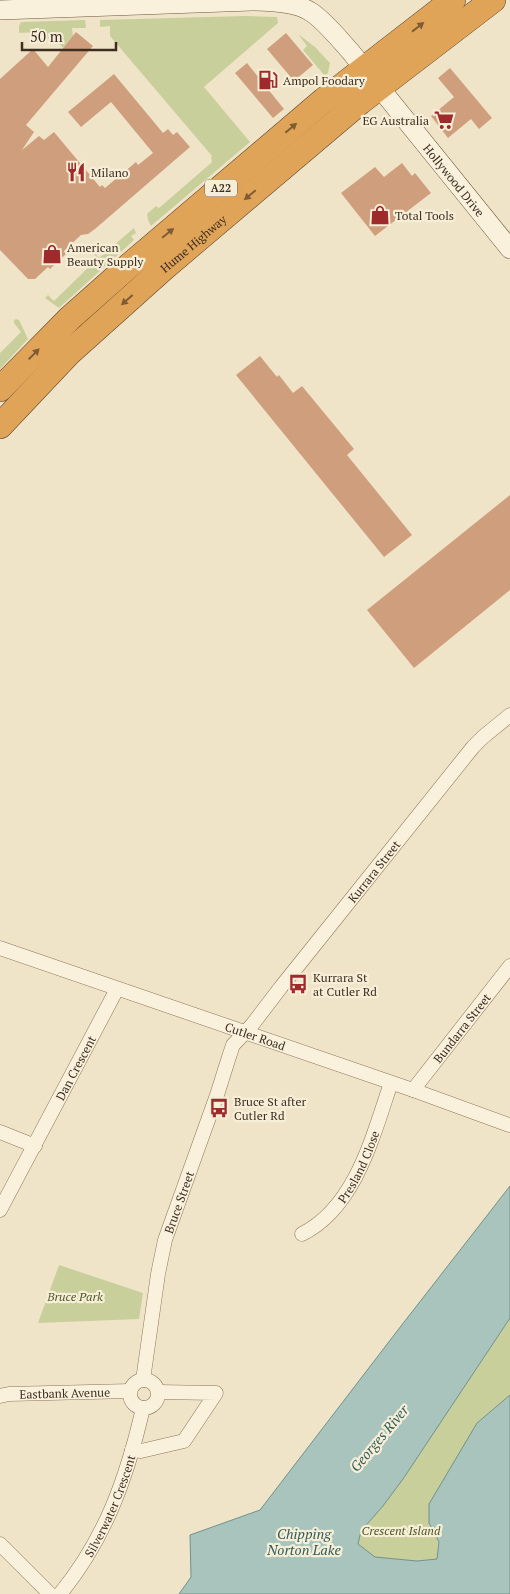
<svg xmlns="http://www.w3.org/2000/svg" width="510" height="1594" font-family="'PT Serif',serif">
  <style>
    .green { fill: #c9cf9b }
    .water { fill: #a9c4bc; stroke: #6f938a }
    .building { fill: #cf9f7d }
    .lines { fill: none; stroke-linecap: round; stroke-linejoin: round }
    .street-casing { stroke: #8d765c; stroke-width: 15 }
    .secondary-casing { stroke: #6f573f; stroke-width: 20 }
    .highway-casing { stroke: #5b4430; stroke-width: 26 }
    .street { stroke: #faf1dc; stroke-width: 14 }
    .secondary { stroke: #faf1dc; stroke-width: 19 }
    .highway { stroke: #e0a458; stroke-width: 25 }
    .oneway { fill: #7e5d36 }
    .labels { text-anchor: middle; dominant-baseline: central; stroke-width: 4.5; stroke-linejoin: round; paint-order: stroke }
    .shield { fill: #f7eed8; stroke: #756857; stroke-width: 1 }
    .shield-label { font-size: 11px; font-weight: bold; fill: #3d2e20 }
    .poi-label { font-size: 12px; fill: #3d2e20; stroke: #f7eed8; text-anchor: start }
    .street-label { font-size: 12px; fill: #3d2e20; stroke: #f7eed8 }
    .park-label { font-size: 12px; font-style: italic; fill: #4d5a26; stroke: #f7eed8 }
    .water-label { font-size: 14px; font-style: italic; fill: #2f5d5a; stroke: #f7eed8 }
  </style>
  <rect width="100%" height="100%" fill="#f0e4c8"/>
  <path class="green" d="M245,16L277,17L278,23L204,87L250,142L151,226L148,220L147,214L156,206L159,208L211,163L212,161L211,158L212,156L110,36V26L100,27V20Z
    M85,20L86,28H72L73,36L63,48L52,35L45,41L38,37L37,32L19,33V26L21,22Z
    M298,34L315,47L330,63L328,73L325,76L303,50L307,46Z
    M134,228L136,233L131,236L134,240L59,308L45,298L48,295L54,301L97,259L92,250L99,258Z
    M16,319L19,320L28,339L0,369V353L21,332L14,323V320Z
    M59,1265L143,1293L139,1319L38,1323Z
    M510,1318V1395L477,1423L429,1523L439,1542L437,1559L417,1561L374,1557L357,1544L361,1531L383,1506L403,1479Z"/>
  <path class="water" d="M510,1186V1318L403,1479L383,1506L361,1531L358,1544L375,1557L417,1561L437,1559L439,1542L429,1523V1504L477,1423L510,1395V1594H179L191,1577L190,1535L260,1510L401,1326Z"/>
  <path class="building" d="M76,32L93,46L26,125L34,132L22,150L39,136L44,140L54,132L100,187L102,185L105,188L136,162L138,165L153,153L111,102L81,127L68,112L114,74L163,133L168,129L173,135L177,132L190,147L95,229L88,234L81,235L64,251L66,254L50,269L48,267L35,279H28L0,250V79L33,49L48,67Z
    M286,33L313,65L294,81L267,49Z
    M247,63L284,109L273,118L235,73Z
    M450,68L492,118L479,129L471,119L448,138L431,116L454,97L438,78Z
    M402,163L412,176L415,173L431,193L375,236L341,193L375,167L384,177Z
    M260,356L277,377L279,375L293,393L302,386L354,449L347,455L412,535L384,557L236,375Z
    M510,495V590L414,668L367,610Z"/>
  <g class="lines">
    <defs>
      <g id="street">
        <path id="s1" d="M0,948L413,1090L509,1125"/>
        <path id="s2" d="M413,1090L510,966"/>
        <path d="M0,1132L35,1146"/>
        <path id="s3" d="M0,1210L117,989"/>
        <path id="s4" d="M302,1234C356,1207 373,1135 391,1083"/>
        <circle cx="144" cy="1394" r="14"/>
        <path id="s5" d="M143,1380L158,1274L165,1240L217,1095L229,1057L233,1045L252,1025L281,987L473,747L483,737L510,715"/>
        <path id="s6" d="M0,1396L9,1394L130,1391"/>
        <path d="M132,1450L141,1451L184,1441L216,1393L158,1392"/>
        <path d="M0,1544L50,1594"/>
        <path id="s7" d="M60,1594C105,1539 127,1478 143,1408"/>
      </g>
      <g id="secondary">
        <path id="s8" d="M0,10L252,1C270,1 296,2 311,12C325,21 339,39 350,51L510,249"/>
      </g>
      <g id="highway">
        <path d="M0,389L70,318L123,271L324,100L453,0"/>
        <path id="s9" d="M0,426L69,353L165,267L360,102L493,0"/>
      </g>
    </defs>
    <use href="#street" class="street-casing"/>
    <use href="#secondary" class="secondary-casing"/>
    <use href="#highway" class="highway-casing"/>
    <use href="#street" class="street"/>
    <use href="#secondary" class="secondary"/>
    <use href="#highway" class="highway"/>
  </g>
  <defs><path id="oneway-solid" d="M-6-.8H1V-3.2L6.5 0L1 3.2V.8H-6Z" transform="scale(1.25)"/></defs>
  <g class="oneway">
    <use href="#oneway-solid" transform="translate(418 27) rotate(-38)"/>
    <use href="#oneway-solid" transform="translate(291 128) rotate(-40)"/>
    <use href="#oneway-solid" transform="translate(250 195) rotate(140)"/>
    <use href="#oneway-solid" transform="translate(168 233) rotate(-39)"/>
    <use href="#oneway-solid" transform="translate(127 300) rotate(139)"/>
    <use href="#oneway-solid" transform="translate(34 354) rotate(-45)"/>
  </g>
  <defs>
    <symbol id="fuel-bare" viewBox="-9 -9 18 18"><path d="M-5.5-6h7V0h2V4h1.3V-2.5L3-4.5l.8-.8L6-3V5H2.5V1h-1V6h-7ZM-4.2-4.7v3.2H.2V-4.7Z" fill="#9e2a2b" stroke="#f7eed8" stroke-width="2.5" paint-order="stroke"/></symbol>
    <symbol id="supermarket-bare" viewBox="-9 -9 18 18"><path d="M-6-5.5h2.5l.6 2H6L4.5 2H-2.5L-4.4-4H-6ZM-1.5 3.2a1.3 1.3 0 1 0 .1 0ZM3 3.2a1.3 1.3 0 1 0 .1 0Z" fill="#9e2a2b" stroke="#f7eed8" stroke-width="2.5" paint-order="stroke"/></symbol>
    <symbol id="restaurant-bare" viewBox="-9 -9 18 18"><path d="M-5-6h1v4h1v-4h1v4h1v-4h1v5L-1.5 .5V6h-2V.5L-5-1ZM5-6V6H3V1.5H1.5Q1.5-4 5-6Z" fill="#9e2a2b" stroke="#f7eed8" stroke-width="2.5" paint-order="stroke"/></symbol>
    <symbol id="shop-bare" viewBox="-9 -9 18 18"><path d="M-5-2.5h2.3a2.7 3.5 0 0 1 5.4 0H5L5.5 6h-11ZM-1.5-2.5h3a1.5 2.3 0 0 0-3 0Z" fill="#9e2a2b" stroke="#f7eed8" stroke-width="2.5" paint-order="stroke"/></symbol>
    <symbol id="bus-bare" viewBox="-9 -9 18 18"><path d="M-5-6H5V4H4V6H2V4H-2V6H-4V4H-5ZM-3.5-4V0h7V-4ZM-3.5 1.2v1.5H-2V1.2ZM2 1.2v1.5H3.5V1.2Z" fill="#9e2a2b" stroke="#f7eed8" stroke-width="2.5" paint-order="stroke"/></symbol>
  </defs>
  <g fill-rule="evenodd">
    <use href="#fuel-bare" x="254" y="66" width="28" height="28"/>
    <use href="#supermarket-bare" x="430" y="106" width="28" height="28"/>
    <use href="#restaurant-bare" x="62" y="158" width="28" height="28"/>
    <use href="#shop-bare" x="366" y="201" width="28" height="28"/>
    <use href="#shop-bare" x="38" y="240" width="28" height="28"/>
    <use href="#bus-bare" x="284" y="970" width="28" height="28"/>
    <use href="#bus-bare" x="205" y="1094" width="28" height="28"/>
  </g>
  <g class="labels">
    <rect class="shield" x="205" y="179.5" width="32" height="17" rx="4"/>
    <g class="shield-label">
      <text x="221" y="188">A22</text>
    </g>
    <g class="poi-label">
      <text x="283" y="80">Ampol Foodary</text>
      <text x="429" y="120" text-anchor="end">EG Australia</text>
      <text x="91" y="172">Milano</text>
      <text x="395" y="215">Total Tools</text>
      <text x="67" y="247">American<tspan x="67" dy="14">Beauty Supply</tspan></text>
      <text x="313" y="977">Kurrara St<tspan x="313" dy="14">at Cutler Rd</tspan></text>
      <text x="234" y="1101">Bruce St after<tspan x="234" dy="14">Cutler Rd</tspan></text>
    </g>
    <g class="street-label">
      <text stroke="none"><textPath href="#s8" startOffset="534">Hollywood Drive</textPath></text>
      <text stroke="none"><textPath href="#s9" startOffset="266">Hume Highway</textPath></text>
      <text stroke="none"><textPath href="#s5" startOffset="572">Kurrara Street</textPath></text>
      <text stroke="none"><textPath href="#s2" startOffset="79">Bundarra Street</textPath></text>
      <text stroke="none"><textPath href="#s1" startOffset="270">Cutler Road</textPath></text>
      <text stroke="none"><textPath href="#s3" startOffset="161">Dan Crescent</textPath></text>
      <text stroke="none"><textPath href="#s4" startOffset="90">Presland Close</textPath></text>
      <text stroke="none"><textPath href="#s5" startOffset="182">Bruce Street</textPath></text>
      <text stroke="none"><textPath href="#s6" startOffset="65">Eastbank Avenue</textPath></text>
      <text stroke="none"><textPath href="#s7" startOffset="102">Silverwater Crescent</textPath></text>
    </g>
    <g class="park-label">
      <text x="75" y="1296">Bruce Park</text>
      <text x="401" y="1530">Crescent Island</text>
    </g>
    <g class="water-label">
      <text transform="translate(379 1438) rotate(-50)">Georges River</text>
      <text x="304" y="1533">Chipping<tspan x="304" dy="16">Norton Lake</tspan></text>
    </g>
  </g>
  <path d="M22 42v8h94v-8" fill="none" stroke="#3d2e20" stroke-width="2.5"/>
  <text x="30" y="42" font-size="15" fill="#3d2e20" stroke="#f7eed8" stroke-width="4" paint-order="stroke">50 m</text>
</svg>
